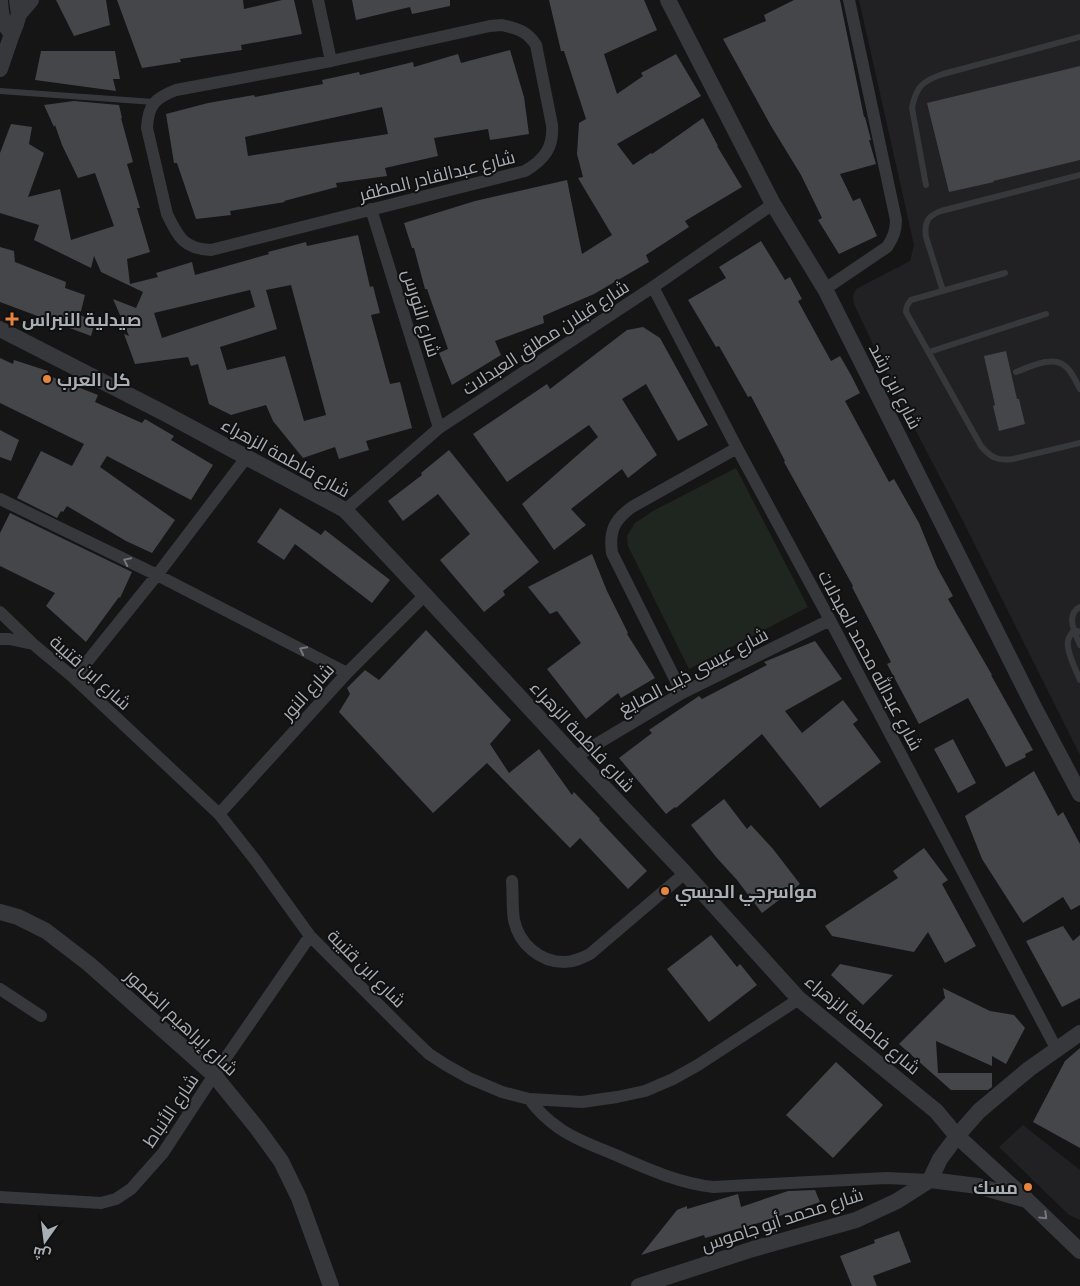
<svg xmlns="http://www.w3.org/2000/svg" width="1080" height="1286" font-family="Barlow,Cairo,sans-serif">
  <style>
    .built { fill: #212123 }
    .green { fill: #1f261f }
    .building { fill: #444649; fill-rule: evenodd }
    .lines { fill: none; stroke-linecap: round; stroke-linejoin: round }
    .service { stroke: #36383b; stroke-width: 6 }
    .minor { stroke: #36383b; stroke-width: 12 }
    .tertiary { stroke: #36383b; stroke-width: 16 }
    .oneway { stroke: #74797e }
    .poi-dot { fill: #e5853e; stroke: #101011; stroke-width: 2 }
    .labels { text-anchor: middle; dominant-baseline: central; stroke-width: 4; stroke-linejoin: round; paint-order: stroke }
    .street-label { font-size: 18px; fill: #a7afb5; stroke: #101011 }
    .poi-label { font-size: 18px; font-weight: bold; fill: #a7afb5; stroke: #101011; text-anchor: start }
  </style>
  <rect width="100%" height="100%" fill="#151516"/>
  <path class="built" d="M859,0H1080V755L963,521L895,391L854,304L853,296L856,289L910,261L914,245Z
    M1023,1125L1080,1170V1220L1069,1215L999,1147Z"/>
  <path class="green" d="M736,468L808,607L689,669L628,546L627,536L635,523L653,511Z"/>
  <path class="building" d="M56,0H106L110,25L74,36Z
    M117,0H243L244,9L282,0H294L302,34L241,45L242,50L180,59L181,62L142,68Z
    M352,0H450V6L412,14L410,7L356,20Z
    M549,0H644L657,30L604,54L617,94L643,76L641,73L676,54L701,96L617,144L633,165L651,153L652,154L703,118L718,146H717L742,187L685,221L689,227L646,255L649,262L594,294L543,316L544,323L495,341L501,355L452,385L439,353L448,349L427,289H425L414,248H412L404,223L475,201L567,180L582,254L612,235L578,178L583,177L577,154L579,123L586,119L564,51H561Z
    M794,0H840L864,117H865L871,140H869L876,164L840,174L853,201L860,198L877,236L839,254L818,220L822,218L801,175L771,126L723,39L766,21L764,15Z
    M510,50L524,97L529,134L490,140L488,129L434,138L438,156L385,168L387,176L336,183L337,187L284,201L285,202L230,211L231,215L196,219L177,163H174L166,114L208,103L254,95L255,97L323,84L322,80L359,72L360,75L413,62L414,67L458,54L461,63ZM382,107L388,134L248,156L245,137Z
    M41,51H115L120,79H113L116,91L35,80Z
    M1080,66V160L993,181L994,182L949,192L927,103Z
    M74,101L119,105L122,118H121L133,162L127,164L140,208H137L150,252L127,259L130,284L158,277L156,273L192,262L195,275L269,254L268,252L306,242L307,246L358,235L370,287L373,286L380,313L371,315L390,384L400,382L412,428L366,441L369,450L339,459L335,447L303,458L273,421L266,405L231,415L209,404L198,364L191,366L188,357L135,364L124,334L129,336L113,299L136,308L143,292L101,272L94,256L91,268L34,240L39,225L0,213V153L11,124L32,127L29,144L44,153L28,197L60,189L71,240L114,226L95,173L78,178L62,145L55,125L54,127L44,105ZM291,285L326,415L304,421L285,356L227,370L220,347L277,329L266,290ZM250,290L255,307L162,338L154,313Z
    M761,241L785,280L790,277L802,299L798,301L831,361L840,356L851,375L860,393L845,401L889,482L894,479L919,523L937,567L953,596L948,599L992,675H991L1033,750L1025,754L1026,757L1006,767L968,698L919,724L887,664L891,662L852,587L853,586L784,462L785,461L751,396L748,397L719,346L716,347L688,300L726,278L719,267Z
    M0,247L14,251L15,262L66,282L65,288L85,295L80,315L95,322L91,336L0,302Z
    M643,327L660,338L708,425L678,441L646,384L622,399L657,455L628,478L622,469L571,509L586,525L554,550L522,504L598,437L589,425L507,482L473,434L547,384L550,389L627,330Z
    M1006,351L1017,399H1019L1025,424L999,431L993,406L995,405L984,356Z
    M0,358L13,364L14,360L48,371L47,375L98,395L95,402L142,423L145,419L174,436L171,440L213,465L191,500L107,456L100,467L175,520L152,553L126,541L67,506L63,512L61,511L57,518L17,498L41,451L72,466L84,444L0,403Z
    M0,430L19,440L11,461L0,457Z
    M449,450L539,562L503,591L505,595L484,612L440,560L470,534L438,494L403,521L388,501L422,475L421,473Z
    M280,508L321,535L325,530L390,580L372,603L295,544L284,560L257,542Z
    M10,513L132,572L120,598L119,597L86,642L46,606L55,593L0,566V533Z
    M592,554L607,591L628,633L627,634L655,678L621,698L618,693L586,719L547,669L581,643L557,611L550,614L528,587Z
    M426,630L511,720L490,744L509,773L539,749L572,795L574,792L600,819L599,820L647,871L628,889L580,838L570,848L487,763L433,813L339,712L350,694L347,688L365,670L379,680Z
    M815,641L842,679L785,711L802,733L843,700L858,720L853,724L881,762L820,808L801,783L762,734L676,808L675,807L666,814L619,758L652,733L649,730L699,696L702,699L767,665L764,662Z
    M953,739L976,783L958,793L934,749Z
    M1034,771L1058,816L1063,812L1080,844V905L1071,910L1063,897L1023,923L982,859L965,816Z
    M724,799L747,829L751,825L773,849L800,884L762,913L737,880L716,857L691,825Z
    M924,848L948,880L942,884L976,946L945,963L928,932L914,952L832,936L825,926L898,878L893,871Z
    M1063,926L1073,941L1080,935V998L1062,1007L1026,941Z
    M711,935L737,967L740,964L757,985L709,1022L667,969Z
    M840,964L893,975L863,1005L831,975Z
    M943,988L990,1011L1014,1015L1025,1028L1006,1064L992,1056V1066L936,1041L938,1073H992V1087L988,1090H951L899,1044L945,998Z
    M1080,1048V1148L1033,1122L1065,1061Z
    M836,1062L883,1105L833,1158L786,1115Z
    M815,1190L820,1202L762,1222L705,1238L704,1235L641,1255L677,1210L687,1206V1209L738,1194L741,1207L788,1191Z
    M899,1231L911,1262L873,1276L877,1286H852L840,1256L875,1243L874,1240Z"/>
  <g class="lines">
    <path class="service" d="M0,91L154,102
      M926,185L912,108C916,87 922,81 943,74L1080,37
      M1005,273L911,300C907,304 906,307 906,312L981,446C991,458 998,461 1013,459L1080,443
      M943,291L926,237C924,223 927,216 941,211L1080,175
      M929,352L1046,314
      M1016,372C1030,367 1052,355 1065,366C1072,371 1076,382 1080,389
      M1080,607C1065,615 1075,633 1080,645
      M1080,632L1074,630C1072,633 1069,636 1068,641C1066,651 1076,670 1080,680"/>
    <path class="minor" d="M318,0L331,61
      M502,25C518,29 527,31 536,45L552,125C554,147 544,160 525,171L211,250C184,249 178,237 167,214L147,128C148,105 155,98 176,90L331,61L490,26Z
      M371,209L439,428
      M653,287L737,448L830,620L1057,1050
      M825,289L887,247C893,238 896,231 896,220L849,0
      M0,499L157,575L347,673
      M345,510L439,428L653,287L773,204
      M0,612L33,644L74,678L219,814L256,861L310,936L403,1029L429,1054L446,1065L469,1078L502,1092L529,1099L582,1102L617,1097L645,1091L673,1079L698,1065L799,999
      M0,639H9L33,644
      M74,678L157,575L246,458
      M682,693L612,553C609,531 614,520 632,507L737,448
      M575,757L682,693L830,620
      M219,814L347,673L425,595
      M512,881C513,894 512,908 514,920C519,944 540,962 564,962C574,962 582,958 590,954L685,873
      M0,989L41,1016
      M529,1099C538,1111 546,1119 559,1128C574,1139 594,1146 611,1153C644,1167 676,1183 713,1187L886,1178L930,1180
      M0,1197L101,1203L116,1199L131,1189L163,1153L214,1075L310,936"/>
    <path class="tertiary" d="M668,0L773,204L825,289L1035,709L1080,794
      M0,1C1,16 2,23 12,34
      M19,14L31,0
      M0,69L12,34L16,24L19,14L17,0
      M0,329L164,413L345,510L425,595L575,757L685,873L799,999L936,1111L957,1136L1027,1200L1080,1251
      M0,912L18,917L46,931L89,964L214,1075L257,1128L281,1161L299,1198L331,1286
      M930,1180L978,1186L1023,1199
      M639,1286L753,1249L856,1220L897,1201L930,1180L940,1159L957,1136L979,1111L1029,1069L1080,1033"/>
  </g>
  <defs><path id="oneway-chevron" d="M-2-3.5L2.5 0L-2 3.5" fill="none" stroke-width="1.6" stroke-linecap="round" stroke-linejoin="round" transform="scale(1.25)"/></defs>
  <g class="oneway">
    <use href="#oneway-chevron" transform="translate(127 561) rotate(-154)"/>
    <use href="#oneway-chevron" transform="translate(303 650) rotate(-153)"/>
    <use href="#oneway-chevron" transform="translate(1044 1216) rotate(44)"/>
  </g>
  <g class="poi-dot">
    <path d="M9.5 311.5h5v5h5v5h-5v5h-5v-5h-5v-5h5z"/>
    <circle cx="47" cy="379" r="5"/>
    <circle cx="665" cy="891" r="5"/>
    <circle cx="1028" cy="1187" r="5"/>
  </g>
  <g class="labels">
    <g class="street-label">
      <text transform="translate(437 175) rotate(-14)">شارع عبدالقادر المظفر</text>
      <text transform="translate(422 313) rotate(73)">شارع النورس</text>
      <text transform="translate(545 337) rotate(-33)">شارع قبلان مطلق العبدلات</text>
      <text transform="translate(896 386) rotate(63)">شارع ابن رشد</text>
      <text transform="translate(286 457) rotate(29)">شارع فاطمة الزهراء</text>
      <text transform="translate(871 660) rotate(62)">شارع عبدالله محمد العبدلات</text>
      <text transform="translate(693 671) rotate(-28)">شارع عيسى ذيب الصايغ</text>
      <text transform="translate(91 672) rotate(42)">شارع ابن قتيبة</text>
      <text transform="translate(307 691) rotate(-48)">شارع النور</text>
      <text transform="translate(583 736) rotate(47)">شارع فاطمة الزهراء</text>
      <text transform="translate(367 968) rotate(45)">شارع ابن قتيبة</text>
      <text transform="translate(182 1022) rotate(43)">شارع إبراهيم الضمور</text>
      <text transform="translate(863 1024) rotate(40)">شارع فاطمة الزهراء</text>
      <text transform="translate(170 1110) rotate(-56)">شارع الأنباط</text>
      <text transform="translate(782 1219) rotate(-18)">شارع محمد أبو جاموس</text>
    </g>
    <g class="poi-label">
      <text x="22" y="319">صيدلية النبراس</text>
      <text x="57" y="379">كل العرب</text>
      <text x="675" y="891">مواسرجي الديسي</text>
      <text x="1018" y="1187" text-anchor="end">مسك</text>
    </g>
  </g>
  <g transform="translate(45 1241) rotate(194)" stroke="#101011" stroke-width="4" paint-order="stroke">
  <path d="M0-4L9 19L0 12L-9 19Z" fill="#a7afb5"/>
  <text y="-8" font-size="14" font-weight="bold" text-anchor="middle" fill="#a7afb5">ش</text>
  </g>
</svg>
